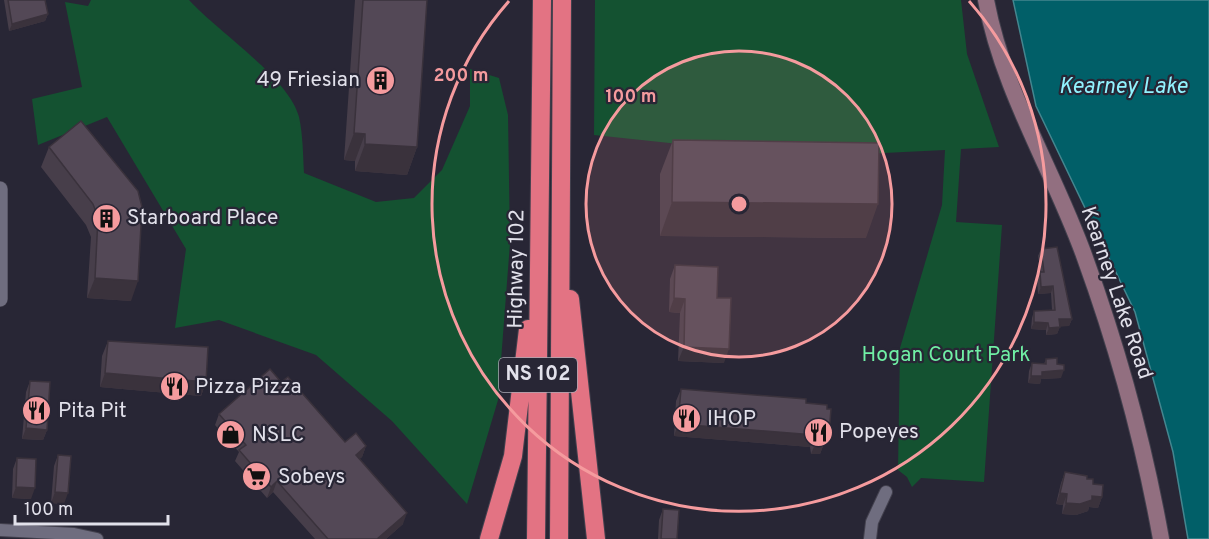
<svg xmlns="http://www.w3.org/2000/svg" width="1209" height="539" font-family="Overpass,sans-serif">
  <style>
    .green { fill: #145231 }
    .water { fill: #015f68; stroke: #44868f; stroke-width: 1.5 }
    .lines { fill: none; stroke-linecap: round; stroke-linejoin: round }
    .minor-casing { stroke: #43414e; stroke-width: 14 }
    .tertiary-casing { stroke: #43414e; stroke-width: 16 }
    .secondary-casing { stroke: #43414e; stroke-width: 18 }
    .motorway-casing { stroke: #43414e; stroke-width: 20 }
    .minor { stroke: #6f6d7f; stroke-width: 12 }
    .tertiary { stroke: #6f6d7f; stroke-width: 15 }
    .secondary { stroke: #926f80; stroke-width: 16 }
    .motorway { stroke: #e37383; stroke-width: 18 }
    .wall { fill: #473e4a }
    .shaded-wall { fill: #3a323c }
    .building { fill: #534856; stroke: #3a323c; stroke-width: 1.5 }
    .ring { fill: none; stroke: #f59b9e; stroke-width: 3 }
    .labels { text-anchor: middle; dominant-baseline: central; stroke-width: 4.5; stroke-linejoin: round; paint-order: stroke }
    .shield { fill: #282635; stroke: #aaa9b4; stroke-width: 1.5 }
    .shield-label { font-size: 20px; font-weight: bold; fill: #e2e1eb }
    .poi-label { font-size: 21px; fill: #e2e1eb; stroke: #282635; text-anchor: start }
    .street-label { font-size: 21px; fill: #e2e1eb; stroke: #282635 }
    .park-label { font-size: 21px; fill: #70efa5; stroke: #282635 }
    .water-label { font-size: 22px; font-style: italic; fill: #91f2fe; stroke: #282635 }
    .centre { fill: #f59b9e; stroke: #282635; stroke-width: 3 }
    .ring-label { font-size: 18px; text-anchor: middle; font-weight: bold; fill: #f59b9e; stroke: #282635; stroke-width: 4.5; stroke-linejoin: round; paint-order: stroke }
  </style>
  <rect width="100%" height="100%" fill="#282635"/>
  <path class="green" d="M91,0H189C218,32 289,78 299,117C303,135 303,155 304,173L376,202L414,198L442,170L470,106V69L499,78L508,115L510,243L498,400L467,504L392,421L316,355L219,320L175,328L186,249L107,117L38,145L32,99L82,87L65,2L88,6Z
    M595,0H961L967,54L999,147L961,149L956,222L1002,225L984,482L921,478L912,487L907,477L898,470L900,348L942,205L945,150L802,157L594,135Z"/>
  <path class="water" d="M1013,0H1209V539H1188L1173,452L1135,312L1036,106Z"/>
  <g class="lines">
    <defs>
      <path id="minor" d="M0,530L74,534L97,539
        M870,539L872,522L886,492"/>
      <path id="tertiary" d="M0,189V299"/>
      <path id="secondary" d="M986,0C1003,92 1054,171 1085,258C1118,349 1144,444 1161,539"/>
      <path id="motorway" d="M570,299L596,539
        M489,539L513,456L528,329
        M536,539L542,0
        M559,539L562,0"/>
    </defs>
    <use href="#minor" class="minor-casing"/>
    <use href="#tertiary" class="tertiary-casing"/>
    <use href="#secondary" class="secondary-casing"/>
    <use href="#motorway" class="motorway-casing"/>
    <use href="#minor" class="minor"/>
    <use href="#tertiary" class="tertiary"/>
    <use href="#secondary" class="secondary"/>
    <use href="#motorway" class="motorway"/>
  </g>
  <path class="wall" d="M4,0H45L48,14L45,21L9,31Z
    M355,0H427L417,147L407,175L355,171V161L344,160Z
    M81,121L131,301L87,298L91,237L86,225L41,167L49,147Z
    M673,140L866,238L660,236V174Z
    M1041,249L1072,319L1069,326H1060L1057,334L1046,335V330L1031,329L1032,318L1034,311L1052,310L1051,293L1038,294L1037,279L1040,272H1041L1038,256Z
    M675,265L717,298L724,363L678,361L680,313L669,312L670,279Z
    M108,341L206,382L201,396L100,387L102,356Z
    M1046,359L1057,364L1061,378L1041,379L1040,384L1028,383L1029,371L1032,363L1044,364Z
    M30,381L47,430L43,440L22,439L26,392Z
    M281,382L345,442L366,446L362,457L359,459L403,524L386,539H315L273,492L267,498L235,461L239,452L215,425L219,414Z
    M681,389L806,403L825,446H823L820,454H811L810,447L674,436L676,401Z
    M58,455L64,504L51,503L54,466Z
    M17,458L31,499L12,498L13,469Z
    M1065,472L1093,484L1102,497L1098,508L1089,507L1088,511L1076,515L1062,514L1063,505L1056,504L1061,483Z
    M663,509L677,539H658L659,520Z"/>
  <path class="shaded-wall" d="M48,14L45,21L9,31L12,24Z
    M354,133L365,134L355,161L344,160Z
    M365,144L417,147L407,175L355,171Z
    M672,202L878,204L866,238L660,236Z
    M95,278L138,281L131,301L87,298Z
    M1053,286L1051,293L1038,294L1041,287Z
    M674,298L685,299L680,313L669,312Z
    M1059,319H1072L1069,326L1057,327Z
    M1034,322L1048,323L1046,330L1031,329Z
    M1060,327L1057,334L1046,335L1049,328Z
    M684,347L729,349L724,363L678,361Z
    M1064,370L1061,378L1041,379L1040,384L1028,383L1031,376L1042,372Z
    M105,373L206,382L201,396L100,387Z
    M678,424L814,435L810,447L674,436Z
    M26,428L47,430L43,440L22,439Z
    M827,433L829,434L825,446H823L820,454H811L816,442Z
    M366,446L362,457L352,466L356,455Z
    M277,481L273,492L267,498L271,487Z
    M16,487L35,488L31,499L12,498Z
    M55,492L68,493L64,504L51,503Z
    M1060,493L1067,494L1063,505L1056,504Z
    M1092,496L1102,497L1098,508L1089,507L1088,511L1076,515L1062,514L1066,503Z
    M407,513L403,524L386,539H377Z"/>
  <path class="building" d="M8,0H45L48,14L12,24Z
    M363,0H427L417,147L365,144V134L354,133Z
    M81,121L138,191L142,207L138,281L95,278L98,217L93,204L49,147Z
    M673,140L879,143L878,204L672,202Z
    M1057,247L1072,319H1059L1060,327L1049,328L1048,323L1034,322V311L1055,310L1053,286L1041,287L1040,272H1044L1041,249Z
    M675,265L718,267L717,298H731L729,349L684,347L685,299L674,298Z
    M108,341L208,347L206,382L105,373Z
    M1057,358V364L1064,365V370L1042,372V376H1031L1032,363L1046,364V359Z
    M270,369L281,382L288,377L345,442L356,433L366,446L356,455L407,513L377,539H328L277,481L271,487L239,450L246,445L219,414Z
    M30,381L50,382L47,430L26,428Z
    M681,389L806,399V403L827,405V409H831L829,434L827,433L824,442H816L814,435L678,424Z
    M58,455L71,456L68,493L55,492Z
    M17,458L36,459L35,488L16,487Z
    M1065,472L1087,476V479H1093V484L1103,485L1102,497L1092,496V500L1080,504L1066,503L1067,494L1060,493Z
    M663,509L679,510L677,539H661Z"/>
  <circle cx="739" cy="204" r="153" fill="#f59b9e" fill-opacity=".12"/>
  <g class="ring">
    <circle cx="739" cy="204" r="153"/>
    <path d="M969 1A307 307 0 1 1 509 1"/>
  </g>
  <defs>
    <symbol id="building-disc" viewBox="-11 -11 22 22"><circle r="9.5" fill="#f59b9e" stroke="#282635"/><path d="M-4-6H4V6H1V3H-1V6H-4ZM-2.5-4.3h1.7v1.8h-1.7ZM.8-4.3h1.7v1.8H.8ZM-2.5-1h1.7V.8h-1.7ZM.8-1h1.7V.8H.8Z" fill="#111"/></symbol>
    <symbol id="restaurant-disc" viewBox="-11 -11 22 22"><circle r="9.5" fill="#f59b9e" stroke="#282635"/><path d="M-5-6h1v4h1v-4h1v4h1v-4h1v5L-1.5 .5V6h-2V.5L-5-1ZM5-6V6H3V1.5H1.5Q1.5-4 5-6Z" fill="#111"/></symbol>
    <symbol id="shop-disc" viewBox="-11 -11 22 22"><circle r="9.5" fill="#f59b9e" stroke="#282635"/><path d="M-5-2.5h2.3a2.7 3.5 0 0 1 5.4 0H5L5.5 6h-11ZM-1.5-2.5h3a1.5 2.3 0 0 0-3 0Z" fill="#111"/></symbol>
    <symbol id="supermarket-disc" viewBox="-11 -11 22 22"><circle r="9.5" fill="#f59b9e" stroke="#282635"/><path d="M-6-5.5h2.5l.6 2H6L4.5 2H-2.5L-4.4-4H-6ZM-1.5 3.2a1.3 1.3 0 1 0 .1 0ZM3 3.2a1.3 1.3 0 1 0 .1 0Z" fill="#111"/></symbol>
  </defs>
  <g fill-rule="evenodd">
    <use href="#building-disc" x="364" y="64" width="33" height="33"/>
    <use href="#building-disc" x="90" y="202" width="33" height="33"/>
    <use href="#restaurant-disc" x="158" y="370" width="33" height="33"/>
    <use href="#restaurant-disc" x="20" y="394" width="33" height="33"/>
    <use href="#restaurant-disc" x="670" y="402" width="33" height="33"/>
    <use href="#restaurant-disc" x="802" y="416" width="33" height="33"/>
    <use href="#shop-disc" x="214" y="418" width="33" height="33"/>
    <use href="#supermarket-disc" x="240" y="460" width="33" height="33"/>
  </g>
  <g class="labels">
    <rect class="shield" x="499" y="358" width="78" height="34" rx="4.5"/>
    <g class="shield-label">
      <text x="538" y="375">NS 102</text>
    </g>
    <g class="poi-label">
      <text x="360" y="80" text-anchor="end">49 Friesian</text>
      <text x="127" y="218">Starboard Place</text>
      <text x="195" y="387">Pizza Pizza</text>
      <text x="58" y="411">Pita Pit</text>
      <text x="707" y="419">IHOP</text>
      <text x="839" y="432">Popeyes</text>
      <text x="252" y="435">NSLC</text>
      <text x="278" y="477">Sobeys</text>
    </g>
    <g class="street-label">
      <text transform="translate(517 269) rotate(-89)">Highway 102</text>
      <text transform="translate(1116 293) rotate(71)">Kearney Lake Road</text>
    </g>
    <g class="park-label">
      <text x="946" y="355">Hogan Court Park</text>
    </g>
    <g class="water-label">
      <text x="1123" y="87">Kearney Lake</text>
    </g>
  </g>
  <circle cx="739" cy="204" r="9" class="centre"/>
  <g class="ring-label">
    <text x="461" y="81">200 m</text>
    <text x="631" y="102">100 m</text>
  </g>
  <path d="M15 515v9h153v-9" fill="none" stroke="#e2e1eb" stroke-width="3"/>
  <text x="24" y="515" font-size="18" fill="#e2e1eb" stroke="#282635" stroke-width="4.5" paint-order="stroke">100 m</text>
</svg>
